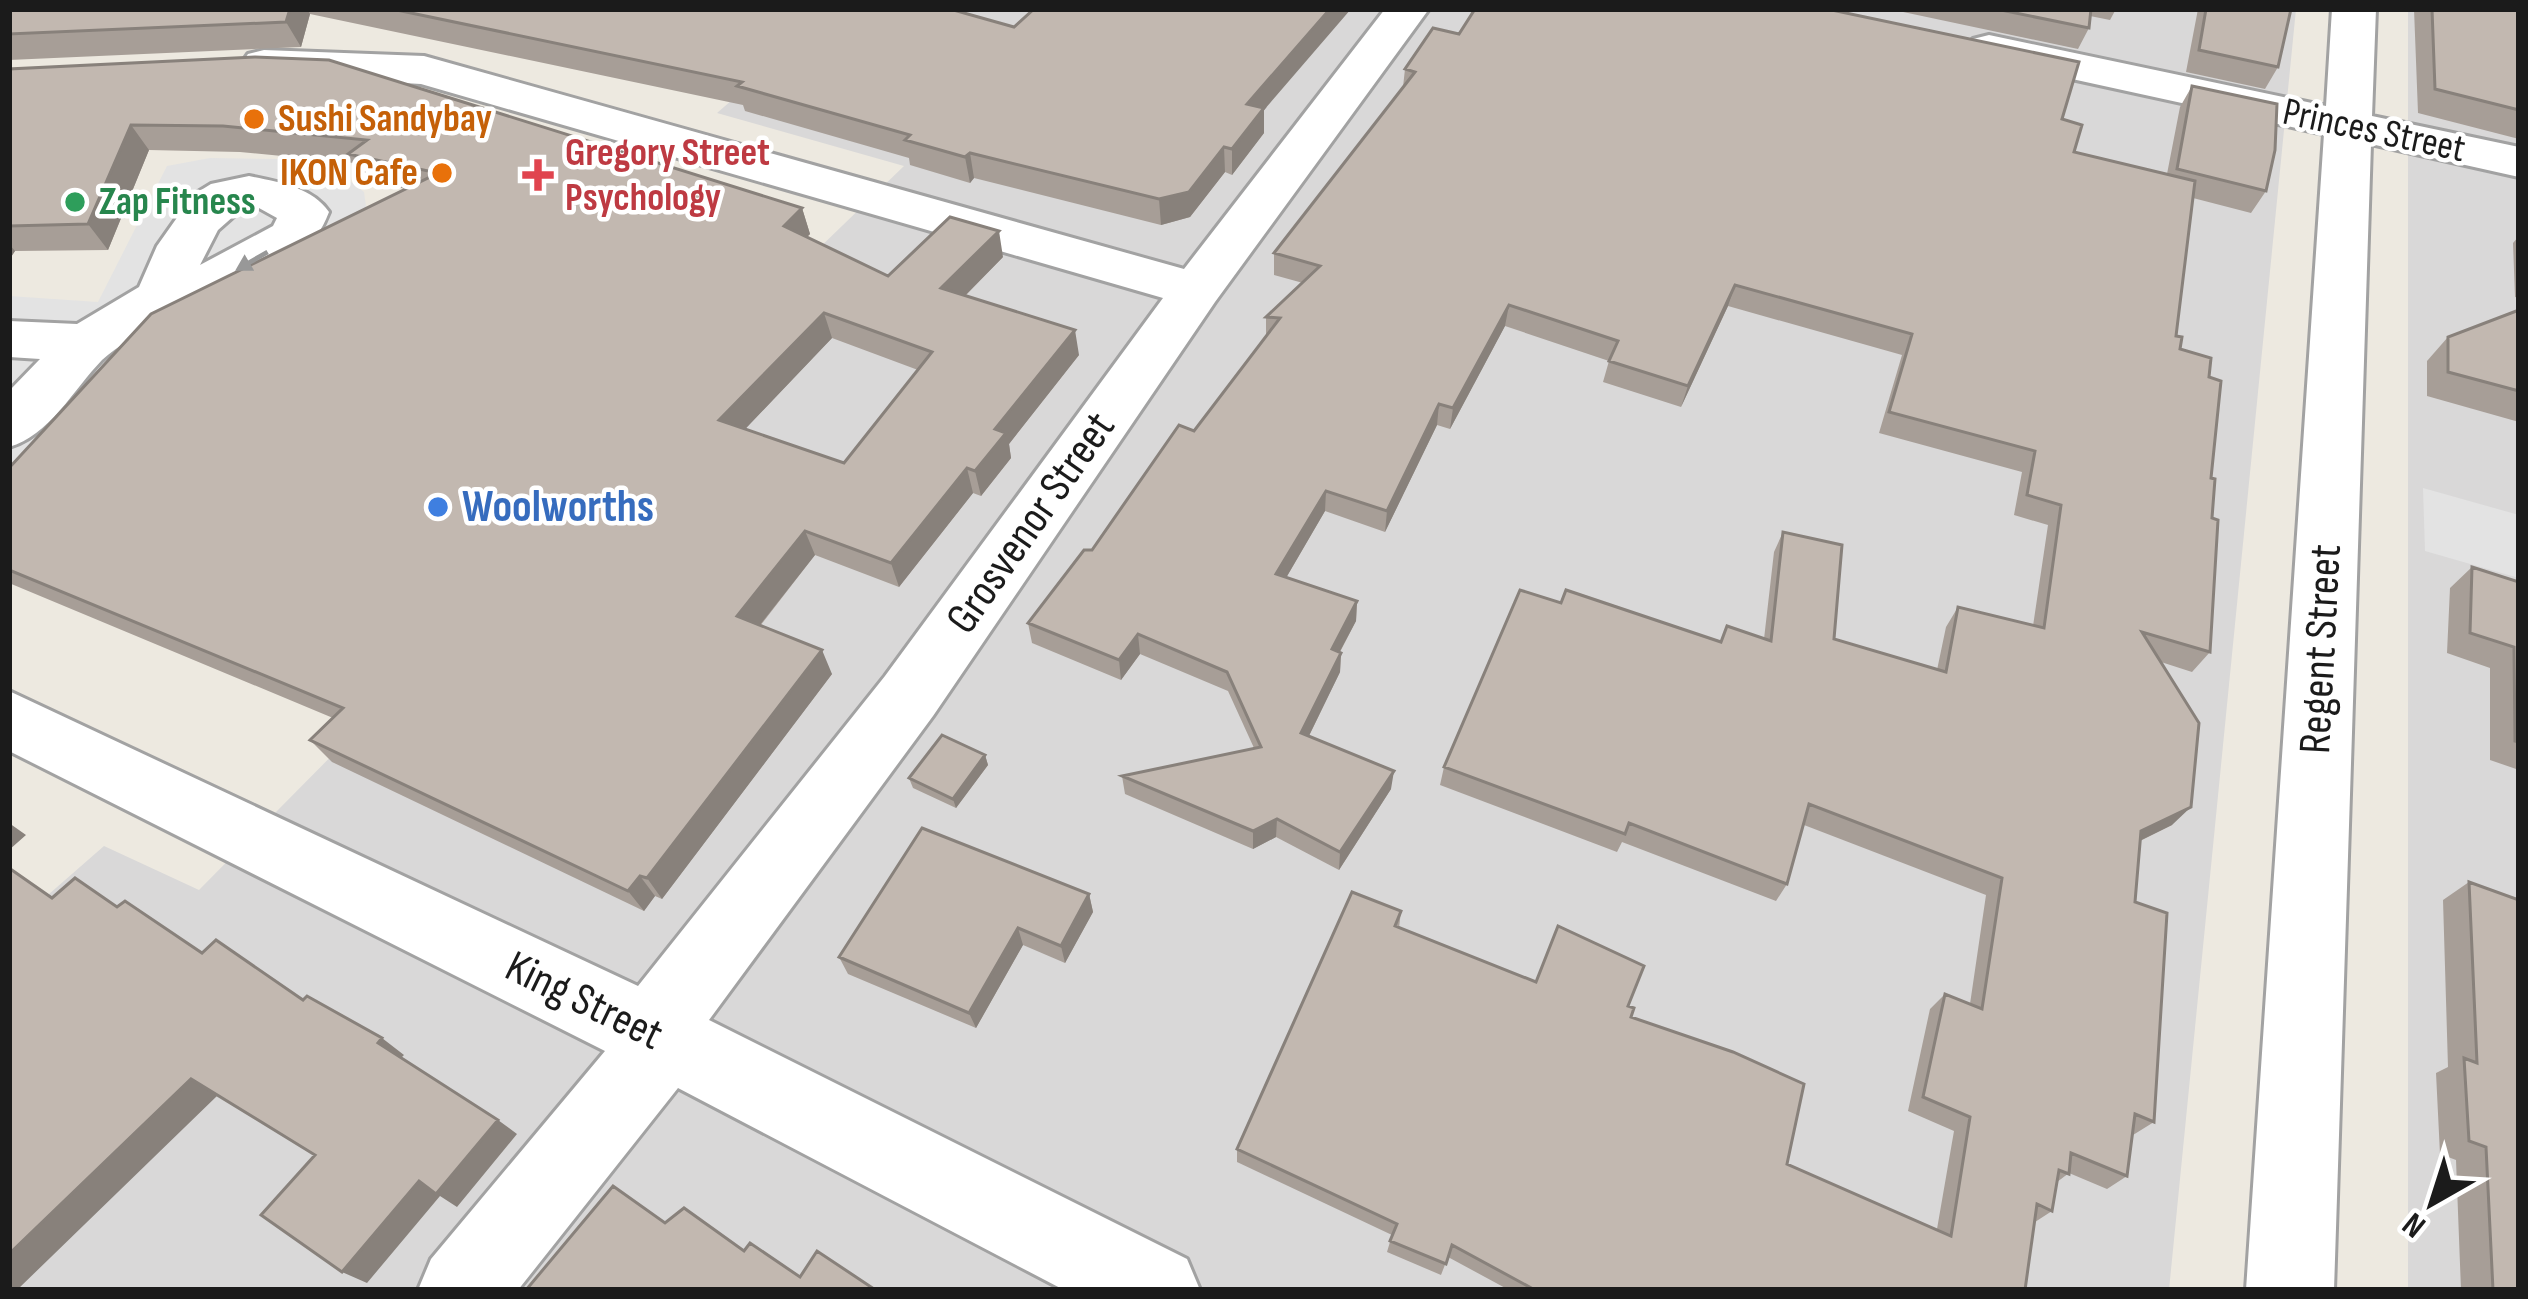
<svg xmlns="http://www.w3.org/2000/svg" width="2528" height="1299" font-family="'Sofia Sans Condensed',sans-serif">
  <style>
    .residential { fill: #d9d8d8 }
    .parking { fill: #e3e3e3 }
    .lines { fill: none; stroke-linecap: round; stroke-linejoin: round }
    .minor-casing { stroke: #a2a2a2; stroke-width: 6 }
    .minor { fill: #fff; fill-rule: evenodd }
    .wall { fill: #a79e97; fill-rule: evenodd }
    .shaded-wall { fill: #88817b }
    .building { fill: #c2b8b0; stroke: #88817b; stroke-width: 3; fill-rule: evenodd }
    .oneway { fill: #989898 }
    .food-dot { fill: #e8710a; stroke: #fff; stroke-width: 4.5 }
    .health-dot { fill: #e0444e; stroke: #fff; stroke-width: 4.5 }
    .leisure-dot { fill: #2e9e5b; stroke: #fff; stroke-width: 4.5 }
    .shop-dot { fill: #3f7fe0; stroke: #fff; stroke-width: 4.5 }
    .labels { text-anchor: middle; dominant-baseline: central; stroke-width: 9; stroke-linejoin: round; paint-order: stroke }
    .far-food-label { font-size: 39px; font-weight: bold; fill: #c56008; stroke: #fff; text-anchor: start }
    .far-street-label { font-size: 39px; fill: #1b1b1b; stroke: #fff }
    .far-health-label { font-size: 39px; font-weight: bold; fill: #be3a42; stroke: #fff; text-anchor: start }
    .far-leisure-label { font-size: 39px; font-weight: bold; fill: #27864d; stroke: #fff; text-anchor: start }
    .shop-label { font-size: 45px; font-weight: bold; fill: #366cbe; stroke: #fff; text-anchor: start }
    .street-label { font-size: 45px; fill: #1b1b1b; stroke: #fff }
  </style>
  <rect width="100%" height="100%" fill="#ede9e0"/>
  <path class="residential" d="M837,9H2296L2169,1290H9V929L104,846L199,890L448,638L690,373L904,166L717,113Z
    M2408,9H2519V1290H2408Z"/>
  <path class="parking" d="M210,158L278,159L337,171L364,192L367,213L9,502V296L98,302L167,166Z
    M2423,488L2519,515V578L2425,551Z"/>
  <g class="lines">
    <defs>
      <path id="minor" d="M1385,9H1429L1215,302L933,716L709,1020L1187,1259L1200,1290H1064L678,1088L518,1290H418L431,1259L605,1051L9,751V691L638,986L885,676L1163,298L421,84L248,74L241,64L248,54L264,50L424,56L1184,269Z
        M2332,9H2376L2372,116L2519,147V177L2371,144L2334,1290H2246L2324,134L1989,61L1973,57L1967,48L1973,39L1989,35L2326,106Z
        M249,176C278,182 312,187 329,212C302,285 215,287 156,324C139,335 117,346 102,360C74,389 49,436 9,447V391L40,359L9,357V321L77,324L139,287L157,246L193,195L211,184ZM244,207L259,208L277,218L273,226L200,265L218,230Z"/>
    </defs>
    <use href="#minor" class="minor-casing"/>
    <use href="#minor" class="minor"/>
  </g>
  <path class="wall" d="M9,9H950L1264,110V133L1232,175L1225,172L1190,217L1161,225L974,178L970,183L910,165L909,158L745,111L743,105L310,14L301,47L9,60Z
    M1889,9H2116L2110,20L2090,16L2089,28L2078,49Z
    M2198,9H2291L2278,67L2265,89L2186,72Z
    M2414,9H2519V139L2418,113Z
    M1459,34L2062,119L2074,152L2167,174L2180,107L2192,86L2266,191L2251,213L2193,198L2176,336L2180,349L2209,377L2212,518L2210,652L2192,672L2161,662L2172,825L2140,841L2135,902L2154,1122L2133,1135L2127,1176L2107,1189L2069,1173L2057,1182L2052,1211L2035,1222L2025,1290H1509L1448,1257L1441,1275L1387,1252L1392,1235L1237,1162V1149L1401,911L1399,928L1536,982L1628,1006L1631,1017L1787,1164L1937,1229L1954,1131L1908,1111L1930,1009L1945,994L1970,1004L1986,895L1804,825L1787,884L1776,901L1622,842L1617,852L1440,785L1444,767L1561,603L1720,642L1727,626L1764,639L1774,552L1783,532L1834,639L1937,670L1946,627L1958,607L2033,626L2048,525L2014,515L2022,472L1879,433L1902,355L1728,306L1681,407L1603,382L1609,361L1505,326L1450,429L1437,425L1385,532L1325,511L1286,578L1357,601L1356,621L1340,652L1341,653L1340,672L1309,736L1391,789L1339,870L1276,837L1253,849L1125,794L1122,776L1254,748L1228,691L1140,654L1121,680L1032,643L1028,623L1194,431L1266,337V317L1303,283L1274,275V253L1403,87L1405,69Z
    M9,69L802,208L810,234L807,237L888,276L1003,257L965,296L1079,355L1009,444L1011,458L981,496L973,493L899,587L815,555L760,626L832,674L662,899L655,896L644,911L332,762L310,740L333,718L9,583V468L406,189L363,180L354,163L240,152L149,150L108,250L15,251L9,260ZM832,338L918,370L844,463L745,429Z
    M2519,236V298L2515,297L2513,243Z
    M2519,310V422L2427,396V361L2448,337Z
    M2472,567L2519,582V770L2490,760V668L2447,653L2450,588Z
    M985,755L988,765L956,808L913,788L909,778Z
    M2469,882L2519,1290H2461L2456,1160L2440,1154L2436,1073L2448,1067L2443,900Z
    M1089,894L1093,912L1065,963L1023,945L976,1028L848,974L839,957Z"/>
  <path class="shaded-wall" d="M290,9H307L310,14L301,47L286,22Z
    M1330,9H1351L1264,110V133L1232,175V149L1247,104Z
    M131,125L149,150L108,250L88,224Z
    M1224,147L1225,172L1190,217L1161,225L1159,199Z
    M970,153L974,178L970,183L965,157Z
    M802,208L810,234L792,251L784,226Z
    M999,231L1003,257L947,314L941,288Z
    M9,244L15,251L9,260Z
    M1735,285L1728,306L1681,407L1688,386Z
    M1509,305L1505,326L1450,429L1453,408Z
    M824,313L832,338L730,445L719,420Z
    M1075,330L1079,355L1009,444L1011,458L981,496L975,471L995,429Z
    M1439,404L1437,425L1385,532L1387,511Z
    M967,468L973,493L899,587L891,563Z
    M1326,491L1325,511L1276,595V574Z
    M805,531L815,555L748,640L737,616Z
    M1357,601L1356,621L1331,668L1332,649Z
    M1138,634L1140,654L1121,680L1119,660Z
    M822,650L832,674L662,899L647,878Z
    M1341,653L1340,672L1301,752V733Z
    M985,755L988,765L956,808L953,799Z
    M1394,771L1391,789L1339,870L1340,852Z
    M2191,807L2172,825L2123,849L2141,831Z
    M1277,819L1276,837L1253,849V831Z
    M9,823L26,835L9,850Z
    M640,876L655,896L644,911L628,891Z
    M1089,894L1093,912L1065,963L1061,946Z
    M1018,928L1023,945L976,1028L969,1013Z
    M382,1038L404,1055L400,1059L378,1043Z
    M191,1079L218,1095L17,1290H9V1254Z
    M498,1120L517,1134L457,1207L440,1196L367,1283L342,1272L419,1181Z"/>
  <path class="building" d="M9,9H290L286,22L9,34Z
    M392,9H950L1014,27L1034,9H1330L1247,104L1264,108L1232,149L1224,147L1189,192L1159,199L970,153L965,157L905,140L910,135L737,86L742,82Z
    M1475,9H1827L2079,62L2062,119L2082,125L2074,152L2195,181L2176,336L2182,337L2180,349L2211,358L2209,377L2221,381L2211,478L2215,479L2212,518L2218,520L2210,652L2142,632L2199,723L2191,807L2141,831L2135,902L2167,913L2154,1122L2135,1114L2127,1176L2071,1153L2069,1174L2059,1170L2052,1211L2037,1204L2025,1290H1535L1452,1245L1446,1264L1390,1241L1397,1224L1237,1149L1352,892L1401,911L1395,926L1536,982L1558,926L1644,966L1628,1006L1634,1008L1631,1017L1733,1052L1804,1084L1787,1164L1951,1236L1970,1117L1923,1097L1945,994L1982,1009L2002,878L1809,804L1787,884L1629,823L1625,834L1444,767L1520,590L1561,603L1566,590L1721,642L1727,626L1771,641L1783,532L1842,545L1834,639L1946,672L1958,607L2044,628L2061,505L2027,495L2035,451L1889,412L1912,334L1735,285L1688,386L1609,361L1618,341L1509,305L1453,408L1439,404L1387,511L1326,491L1276,574L1357,601L1332,649L1341,653L1301,733L1394,771L1340,852L1277,819L1253,831L1122,776L1261,747L1227,672L1138,634L1119,660L1028,623L1084,550H1092L1179,425L1194,431L1280,318L1266,317L1320,266L1274,253L1415,72L1405,69L1433,28L1459,34Z
    M1996,9H2091L2089,28Z
    M2206,9H2291L2278,67L2199,50Z
    M2432,9H2519V110L2435,89Z
    M255,57L329,60L802,208L784,226L888,276L950,217L999,231L941,288L1075,330L995,429L1006,433L975,471L967,468L891,563L805,531L737,616L822,650L647,878L640,876L628,891L310,740L343,708L9,570V468L151,314L438,173L348,154L367,140L223,126L131,125L88,224L9,226V69ZM824,313L932,352L844,463L719,420Z
    M2192,86L2277,104L2275,150L2266,191L2177,169Z
    M2519,310V391L2448,372V337Z
    M2472,567L2519,582V742L2515,741L2514,647L2470,633Z
    M942,735L985,755L953,799L909,778Z
    M922,828L1089,894L1061,946L1018,928L969,1013L839,957Z
    M9,868L52,898L75,878L117,907L125,901L202,953L216,940L303,1000L307,996L382,1038L378,1043L498,1120L436,1194L419,1181L342,1272L261,1215L315,1155L191,1079L9,1254Z
    M2469,882L2519,900V1290H2493L2486,1147L2469,1141L2464,1058L2477,1063Z
    M613,1186L665,1223L684,1208L744,1251L750,1243L800,1277L817,1251L874,1289L526,1290Z"/>
  <defs><path id="oneway-solid" d="M-6-.8H1V-3.2L6.5 0L1 3.2V.8H-6Z" transform="scale(3)"/></defs>
  <use class="oneway" href="#oneway-solid" transform="translate(252 261) rotate(150)"/>
  <g class="food-dot">
    <circle cx="254" cy="119" r="12"/>
    <circle cx="442" cy="173" r="12"/>
  </g>
  <path class="health-dot" d="M532 157h12v12h12v12h-12v12h-12v-12h-12v-12h12z"/>
  <circle class="leisure-dot" cx="75" cy="202" r="12"/>
  <circle class="shop-dot" cx="438" cy="507" r="12"/>
  <g class="labels">
    <g class="far-food-label">
      <text x="278" y="119">Sushi Sandybay</text>
      <text x="418" y="173" text-anchor="end">IKON Cafe</text>
    </g>
    <g class="far-street-label">
      <text transform="translate(2374 131) rotate(12)">Princes Street</text>
    </g>
    <g class="far-health-label">
      <text x="565" y="153">Gregory Street<tspan x="565" dy="45">Psychology</tspan></text>
    </g>
    <g class="far-leisure-label">
      <text x="99" y="202">Zap Fitness</text>
    </g>
    <g class="shop-label">
      <text x="462" y="507">Woolworths</text>
    </g>
    <g class="street-label">
      <text transform="translate(1031 523) rotate(-55)">Grosvenor Street</text>
      <text transform="translate(2321 649) rotate(-87)">Regent Street</text>
      <text transform="translate(584 1001) rotate(26)">King Street</text>
    </g>
  </g>
  <rect width="2528" height="1299" fill="none" stroke="#1b1b1b" stroke-width="24"/>
  <g transform="translate(2432 1203) rotate(219)" stroke="#ffffff" stroke-width="9" paint-order="stroke">
  <path d="M0-9L21 45L0 30L-21 45Z" fill="#1b1b1b"/>
  <text y="-18" font-size="33" font-weight="bold" text-anchor="middle" fill="#1b1b1b">N</text>
  </g>
</svg>
